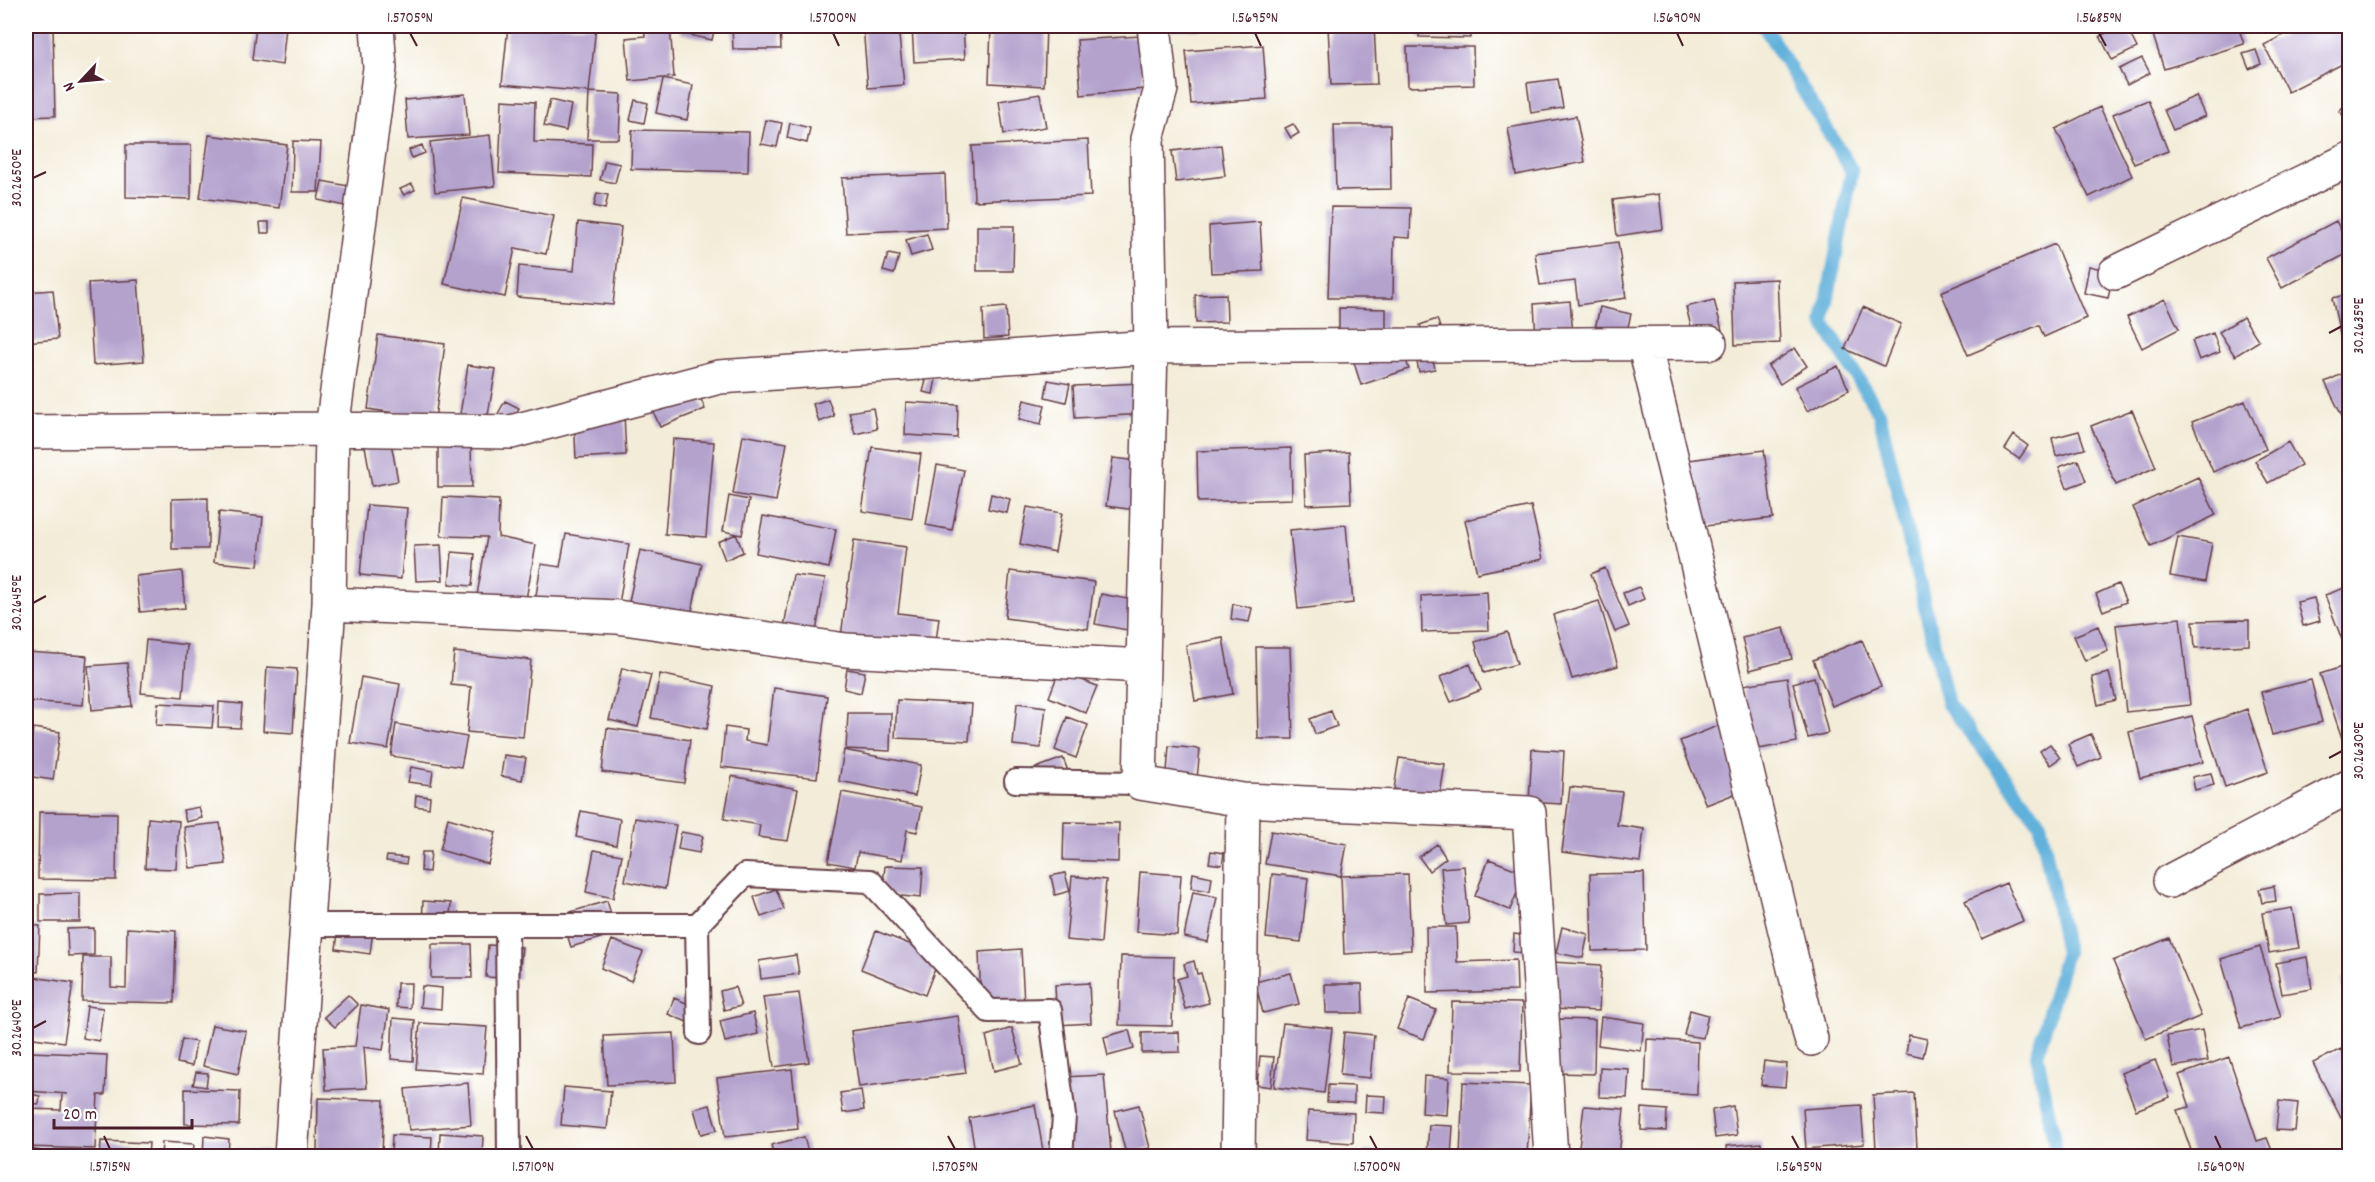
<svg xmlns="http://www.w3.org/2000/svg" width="2375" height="1182" font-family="Dekko,sans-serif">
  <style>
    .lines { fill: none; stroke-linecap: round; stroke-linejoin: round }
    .stream { stroke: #60b1db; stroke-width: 14 }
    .building { fill: #b4a2cd }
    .service-casing { stroke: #633e45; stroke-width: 26 }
    .minor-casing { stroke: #633e45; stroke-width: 36 }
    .service { stroke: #fff; stroke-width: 22 }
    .minor { stroke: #fff; stroke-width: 33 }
    .ticks { fill: none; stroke: #4a1f2b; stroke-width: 2 }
    .neatline { fill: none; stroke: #4a1f2b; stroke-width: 2 }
    .ticks-label { font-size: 15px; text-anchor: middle; fill: #4a1f2b }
  </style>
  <rect width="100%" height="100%" fill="#fff"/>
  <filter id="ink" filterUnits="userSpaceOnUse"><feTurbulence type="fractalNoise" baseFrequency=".0167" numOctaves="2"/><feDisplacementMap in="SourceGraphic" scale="12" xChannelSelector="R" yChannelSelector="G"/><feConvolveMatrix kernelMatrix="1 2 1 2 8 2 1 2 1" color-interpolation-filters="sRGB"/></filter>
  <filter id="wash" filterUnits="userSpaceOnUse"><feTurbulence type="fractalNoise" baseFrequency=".008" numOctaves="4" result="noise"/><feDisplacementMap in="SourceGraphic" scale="24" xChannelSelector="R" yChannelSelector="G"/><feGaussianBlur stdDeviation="1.35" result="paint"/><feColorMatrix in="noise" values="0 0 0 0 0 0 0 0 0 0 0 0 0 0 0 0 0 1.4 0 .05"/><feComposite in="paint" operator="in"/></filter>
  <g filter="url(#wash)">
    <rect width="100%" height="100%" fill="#f3ecd8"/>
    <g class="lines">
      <path class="stream" d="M1764,26L1852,171L1823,322L1879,413L1948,704L2040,823L2066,952L2037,1055L2057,1156"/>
    </g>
    <g id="blocks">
      <path class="building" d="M26,26H53L55,116L26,117Z
        M256,26L286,27L282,65L252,60Z
        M508,26H596L589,92L502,84Z
        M644,26H670L674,77L630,81L626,38L645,36Z
        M681,26H715L712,40L680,33Z
        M732,26H780L781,49H733Z
        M863,26H898L904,85L868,88Z
        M912,26H963L965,59L914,62Z
        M991,26H1046L1044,86L989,83Z
        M1166,26H1200V30L1166,31Z
        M1328,26H1374L1377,84L1331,85Z
        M1419,26H1470V38L1419,37Z
        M1503,26H1539L1505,34Z
        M2118,26H2126L2137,48L2112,60L2100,36Z
        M2150,26H2238L2244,44L2164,69Z
        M2301,26H2350V60L2288,92L2264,45Z
        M1140,36L1144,89L1081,95L1077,40Z
        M1263,45L1267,99L1191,104L1186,51Z
        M1407,47H1473L1474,85L1408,87Z
        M2256,50L2261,64L2249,69L2243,54Z
        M2142,58L2150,73L2127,85L2119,69Z
        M663,79L693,85L687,120L656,113Z
        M1558,79L1563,108L1531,113L1527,83Z
        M589,92L621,94L619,139H587Z
        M465,94L469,135L408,139L405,100Z
        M1040,94L1046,127L1004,134L999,101Z
        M2196,96L2205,116L2173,130L2164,110Z
        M502,100L535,102L534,142L592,144L591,177L499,173Z
        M550,100L571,105L566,131L544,126Z
        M635,100L648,103L644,123L630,120Z
        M2148,100L2168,151L2134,164L2113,114Z
        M2350,100V122L2339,111Z
        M2100,107L2132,176L2089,197L2056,129Z
        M1576,116L1585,162L1516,175L1508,128Z
        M766,120L782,123L777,147L761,144Z
        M790,123L810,128L807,143L787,138Z
        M1293,124L1299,133L1291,138L1285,128Z
        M1334,125H1390L1391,189L1336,190Z
        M632,130L749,132L748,172L631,169Z
        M209,135L287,145L279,208L200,198Z
        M490,135L495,186L435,192L430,142Z
        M1088,140L1091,196L974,201L972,146Z
        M293,141L321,142L318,192H292Z
        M126,145H191V199L126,197Z
        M422,145L425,153L412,158L409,150Z
        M1221,145L1225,176L1176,182L1172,151Z
        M605,161L620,164L615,183L600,180Z
        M945,174L947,228L846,233L842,178Z
        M322,181L354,187L350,207L318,200Z
        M412,184L415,190L404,195L400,189Z
        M597,193L608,195L605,209L594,206Z
        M1659,194L1663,229L1617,236L1613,200Z
        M463,198L554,216L546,254L515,248L505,297L444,284Z
        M1331,207L1411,208L1410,238L1394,237L1393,298H1328Z
        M2336,221L2350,247V252L2282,288L2266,258Z
        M260,222H269V233H261Z
        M578,222L621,227L613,305L517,297L519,266L574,271Z
        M1260,222L1263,271L1211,273L1209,226Z
        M977,226H1014L1013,271H977Z
        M927,234L932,250L911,256L906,240Z
        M1618,242L1626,298L1578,305L1575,281L1540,285L1535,253Z
        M2055,244L2086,318L2044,337L2039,325L1968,355L1941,292Z
        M888,254L899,256L894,274L883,271Z
        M2089,266L2114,272L2108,298L2084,293Z
        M1777,279L1780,343L1735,345L1733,281Z
        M138,280L144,361L93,365L88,283Z
        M53,290L58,339L26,342V292Z
        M1226,294L1227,322L1196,323L1195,295Z
        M2350,294V332L2340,334L2332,298Z
        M2165,299L2179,329L2142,348L2127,317Z
        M1714,300L1722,330L1694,338L1686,307Z
        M1570,301L1573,335L1536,339L1534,304Z
        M1006,307L1008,337L984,339L983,309Z
        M1600,307L1631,314L1625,339L1594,333Z
        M1863,307L1901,324L1884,366L1845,349Z
        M1339,308L1386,309V332H1339Z
        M2243,317L2259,341L2235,356L2219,332Z
        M1437,319L1443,336L1426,342L1420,325Z
        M2213,333L2220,352L2199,360L2192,341Z
        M378,335L445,344L435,419L368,409Z
        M1398,335L1409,369L1361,385L1350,350Z
        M1795,348L1807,366L1780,384L1768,366Z
        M1431,349L1435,369L1419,372L1415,352Z
        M468,365L496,369L485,432L458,427Z
        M1838,366L1849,390L1807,411L1795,387Z
        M2350,370V415L2343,418L2325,382Z
        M927,377L936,379L933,394L923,392Z
        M1048,380L1070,384L1066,402L1045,397Z
        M1143,383L1145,414L1075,418L1073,386Z
        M696,387L705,409L660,427L651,406Z
        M828,399L834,416L819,422L813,404Z
        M1024,400L1045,405L1041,424L1019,419Z
        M505,401L519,408L503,438L489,430Z
        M2245,401L2266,449L2213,472L2192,422Z
        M906,402L958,405L957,438L905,435Z
        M873,408L877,429L855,434L849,412Z
        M2132,410L2156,467L2116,485L2091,426Z
        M624,414L626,455L576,458L574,417Z
        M2079,431L2085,449L2056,456L2052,438Z
        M743,435L787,443L776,501L733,494Z
        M2014,435L2028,446L2019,459L2005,449Z
        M673,439L714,442L706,537L665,534Z
        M391,442L398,481L372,486L365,446Z
        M2288,442L2301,465L2268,483L2255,461Z
        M438,445H471L472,487H438Z
        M872,447L921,454L912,519L862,511Z
        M1291,448L1292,499L1198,502L1197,451Z
        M1764,450L1773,518L1697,527L1689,460Z
        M1349,452L1351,503L1306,505L1304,455Z
        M1113,458L1148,462L1143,511L1106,506Z
        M2078,460L2086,481L2067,488L2059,467Z
        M937,465L964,470L952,530L926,525Z
        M2198,477L2216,515L2151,546L2133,507Z
        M991,494L1010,499L1007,513L988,509Z
        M729,496L749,500L742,535L723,531Z
        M443,497L499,500L498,537L536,545L524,610L476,601L487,537L441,536Z
        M208,498V549H172V499Z
        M367,505L407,508L401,579L360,575Z
        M1531,506L1543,559L1477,573L1465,520Z
        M1027,507L1062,513L1055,552L1020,544Z
        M219,512L263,517L258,566L214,562Z
        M763,516L836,529L829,568L756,553Z
        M1346,525L1353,603L1298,609L1290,530Z
        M566,534L629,544L616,622L534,608L541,564L560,567Z
        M736,534L743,552L725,560L718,542Z
        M2178,537L2212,543L2205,582L2170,576Z
        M854,540L906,547L898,613L939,618L933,664L839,651Z
        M441,545L443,580L416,581L414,546Z
        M640,550L702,564L687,634L625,620Z
        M452,552L475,554L472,586L449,584Z
        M1605,568L1629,626L1615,632L1591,574Z
        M182,571L185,608L140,612L136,576Z
        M1010,571L1094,582L1088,629L1005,618Z
        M793,575L825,579L815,638L783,633Z
        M2118,584L2126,602L2103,611L2096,594Z
        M2350,586V643L2344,645L2325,595Z
        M1639,587L1644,599L1628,606L1623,593Z
        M1487,592L1489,630L1422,632L1421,596Z
        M1101,594L1133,600L1127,630L1095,624Z
        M2314,598L2320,621L2303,626L2297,602Z
        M1599,601L1618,666L1572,679L1553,615Z
        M1233,604L1252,608L1249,622L1231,619Z
        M2180,618L2190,705L2126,712L2116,625Z
        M2249,620V645L2195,648L2193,621Z
        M2098,626L2108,651L2085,661L2074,636Z
        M1784,628L1792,659L1750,670L1742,638Z
        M1507,632L1517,664L1484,673L1475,642Z
        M1223,638L1233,694L1195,701L1186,645Z
        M146,640L187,645L183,697L141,693Z
        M1862,640L1881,686L1832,706L1813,660Z
        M1256,647H1290L1293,739H1258Z
        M26,652L87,656L83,705L26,701Z
        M454,652L531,660L523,737L467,732L471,687L451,685Z
        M127,663L132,706L92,710L88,666Z
        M1470,664L1481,690L1451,702L1440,677Z
        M2345,666L2350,679V742L2344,744L2320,674Z
        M267,667L297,669L293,733L263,731Z
        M622,668L651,675L638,727L609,720Z
        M847,669L865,672L861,693L844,689Z
        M1059,671L1097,686L1086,713L1049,697Z
        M2109,673L2116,700L2098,705L2092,677Z
        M660,674L715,686L707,729L651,718Z
        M361,677L400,684L388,749L350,743Z
        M1814,677L1828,733L1808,738L1793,683Z
        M1787,678L1797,742L1753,750L1743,685Z
        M2311,680L2322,722L2272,735L2261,692Z
        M774,688L827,696L817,778L721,767L725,727L746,730L745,741L767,745Z
        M897,700L972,704L969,741L895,738Z
        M219,702L242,704L240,728L218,727Z
        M158,703L214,706L212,728L156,725Z
        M1017,703L1046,707L1041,748L1013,745Z
        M2247,709L2268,772L2225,787L2205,724Z
        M1331,711L1337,726L1315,734L1310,719Z
        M848,713H891L890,751L846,749Z
        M2192,716L2203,762L2140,778L2129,732Z
        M1067,717L1088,725L1076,758L1055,750Z
        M1725,723L1750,788L1706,805L1680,741Z
        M396,724L467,737L461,767L391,756Z
        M33,728L60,732L53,780L26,776Z
        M607,728L690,740L684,783L602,772Z
        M2091,734L2101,757L2078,767L2068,744Z
        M2050,744L2060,758L2050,765L2040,751Z
        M1169,746L1200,749L1196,788L1166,784Z
        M1532,749L1564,751L1561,804L1529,802Z
        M844,750L921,765L915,796L839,781Z
        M504,755L526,758L522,780L501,776Z
        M1063,758L1068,771L1042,782L1036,768Z
        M1399,758L1445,764L1440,795L1394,789Z
        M411,767L433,771L431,785L408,782Z
        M2211,773L2214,785L2195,790L2192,777Z
        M732,776L798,789L788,841L758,837L760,825L724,819Z
        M1570,787L1622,792L1617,825L1644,829L1640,862L1562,852Z
        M842,792L922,807L917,832L907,830L902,860L858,852L855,867L828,862Z
        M416,795L430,797L429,808L415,806Z
        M199,807L202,818L186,822L183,810Z
        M581,811L620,819L616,845L576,837Z
        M39,812L117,813L116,880L38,879Z
        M148,818L179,821L176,869L145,868Z
        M448,818L496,832L488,864L440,850Z
        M635,818L676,825L665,889L625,881Z
        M1064,822L1119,823L1118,862L1063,860Z
        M220,823L226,864L190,868L184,827Z
        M1271,831L1347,844L1341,876L1408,874L1411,950L1344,954L1341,876L1265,864Z
        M681,832L703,836L699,853L678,849Z
        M1437,844L1446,858L1429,871L1419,857Z
        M594,850L622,855L613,898L586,892Z
        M1211,851L1224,853L1222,865L1209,863Z
        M422,852H431L429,872L421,871Z
        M387,856L407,858L406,864L386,861Z
        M1489,859L1525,873L1510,910L1475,896Z
        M885,866L923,867L921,898L882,894Z
        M1464,866L1469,923L1446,925L1441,868Z
        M1140,872L1181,875L1177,935L1136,932Z
        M1065,873L1070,891L1055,895L1051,876Z
        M1193,873L1212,877L1210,891L1191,888Z
        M1644,873L1646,950L1592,951L1590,874Z
        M1272,874L1308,878L1301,942L1266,938Z
        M1072,876L1106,880L1101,943L1066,940Z
        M2006,883L2023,921L1982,939L1965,901Z
        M2274,886L2276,901L2262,903L2259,889Z
        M776,889L784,909L761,917L754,897Z
        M1193,892L1217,897L1208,942L1184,937Z
        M80,893V922H40V894Z
        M423,901L451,903L449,929L422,927Z
        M607,901L617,933L571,947L561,915Z
        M2292,908L2299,948L2269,953L2262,913Z
        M26,925L40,926L38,972L26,971Z
        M339,925L373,930L370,954L336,949Z
        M1426,927H1456L1457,962L1516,960L1517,991L1427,993Z
        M1562,927L1588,934L1583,958L1556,953Z
        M94,928V955L68,956L67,929Z
        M127,928L176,931L174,1003L82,1001L83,957H111V987L126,988Z
        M876,931L940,956L925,995L861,969Z
        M1514,934L1527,936L1526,953L1513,952Z
        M2169,938L2201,1016L2146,1039L2113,961Z
        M612,940L643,952L631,981L601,968Z
        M432,944H471L472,978H431Z
        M488,945L522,947L519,979L486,977Z
        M2260,947L2281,1017L2241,1028L2221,959Z
        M1021,949L1024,1003L981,1005L979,952Z
        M796,955L799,974L761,979L759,961Z
        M1121,956L1174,957L1172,1026L1119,1025Z
        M2307,957L2312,989L2282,994L2276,963Z
        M1194,961L1197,974L1201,973L1209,1003L1185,1009L1177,979L1187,976L1184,964Z
        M1552,962L1601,965L1599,1011L1551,1009Z
        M1291,973L1299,1004L1263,1013L1255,982Z
        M26,976L73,983L64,1042L26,1037Z
        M2350,978V1015H2348L2342,979Z
        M397,983H411L410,1008L396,1007Z
        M1089,983L1091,1023L1057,1025L1055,985Z
        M1325,984H1362L1363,1013H1326Z
        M422,986L442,988L441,1009L420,1007Z
        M735,987L741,1006L724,1010L720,991Z
        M799,993L809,1062L774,1067L763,997Z
        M348,995L358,1005L335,1027L324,1017Z
        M674,998L706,1011L699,1027L668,1014Z
        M1409,999L1436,1010L1424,1039L1397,1029Z
        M1452,1002L1522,1003L1520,1072L1450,1071Z
        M361,1005L389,1010L383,1050L364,1047L367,1088L326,1090L323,1048L355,1046Z
        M87,1006L103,1008L99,1041L83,1038Z
        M1690,1010L1708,1015L1703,1038L1684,1035Z
        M753,1013L758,1034L725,1042L720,1021Z
        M958,1016L966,1073L859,1087L851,1031Z
        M1601,1017L1644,1023L1641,1051L1598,1045Z
        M393,1018L415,1020L413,1061L391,1059Z
        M1557,1019L1595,1020L1594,1074L1556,1073Z
        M420,1023L487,1027L483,1074L416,1069Z
        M1283,1023L1332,1028L1324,1093L1274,1087Z
        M212,1025L246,1031L238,1074L203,1066Z
        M1012,1028L1022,1064L994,1071L986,1036Z
        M1129,1030L1134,1049L1108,1056L1104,1037Z
        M2202,1030L2208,1061L2173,1067L2167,1036Z
        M1179,1032L1180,1052L1142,1053V1033Z
        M1344,1032L1374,1035L1370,1078L1340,1075Z
        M674,1033L676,1082L607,1085L604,1036Z
        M1909,1035L1927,1039L1923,1057L1906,1053Z
        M182,1039L196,1042L192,1066L177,1063Z
        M1647,1039L1698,1042L1697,1095L1645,1092Z
        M2341,1049L2350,1067V1113L2341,1118L2313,1063Z
        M30,1052L107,1055L105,1095H98L95,1149L26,1147L27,1109L61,1110L62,1094H68L28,1091Z
        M1260,1056L1274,1057L1271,1087L1257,1085Z
        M2229,1057L2257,1141L2267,1138L2274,1156H2193L2177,1110L2190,1107L2179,1075Z
        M2155,1060L2170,1097L2136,1110L2121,1073Z
        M1764,1061L1787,1064L1785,1087L1761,1085Z
        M1600,1067L1629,1069L1627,1098L1599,1097Z
        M792,1069L798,1129L725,1137L717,1078Z
        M196,1072L208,1073L206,1087L193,1085Z
        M1104,1075L1111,1152L1068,1156L1062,1077Z
        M1424,1076L1449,1078L1447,1115L1422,1113Z
        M1463,1082L1531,1085L1527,1156H1460Z
        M468,1083L471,1125L409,1130L405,1089Z
        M1328,1085L1354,1086V1103L1327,1102Z
        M564,1087L611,1091L607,1129L561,1125Z
        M185,1089L240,1091L239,1125L185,1124Z
        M861,1090L864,1110L843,1113L840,1093Z
        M1914,1093L1917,1148L1876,1150L1873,1095Z
        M30,1094L40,1096L39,1104L29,1103Z
        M1366,1095L1386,1096L1385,1113L1365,1112Z
        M318,1098L384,1100L382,1156H350V1152H317Z
        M2279,1101L2298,1103L2295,1131L2276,1130Z
        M710,1105L717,1130L701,1134L694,1109Z
        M1035,1105L1044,1156H976L969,1118Z
        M1139,1105L1150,1148L1126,1154L1115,1111Z
        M1861,1105L1864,1144L1806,1149L1803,1109Z
        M1584,1106L1624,1109L1619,1156H1578Z
        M1733,1106L1737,1135L1715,1138L1712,1110Z
        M1642,1108L1667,1110L1666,1131L1641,1130Z
        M1308,1111L1354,1113L1353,1143L1306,1140Z
        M1429,1125L1453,1126L1451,1156H1427Z
        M440,1133L483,1136L482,1156H439Z
        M392,1135L432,1137L431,1156H391Z
        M204,1136L229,1139L228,1156H203Z
        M804,1137L809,1156H774L771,1145Z
        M101,1141L149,1143L148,1156H100Z
        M162,1142L194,1144L193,1156H161Z
        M1761,1143L1762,1156H1727L1726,1146Z
        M26,1148L41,1151V1156H26Z
        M237,1148L266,1151L265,1156H237Z
        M1364,1151L1389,1153L1388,1156H1364Z"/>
    </g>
  </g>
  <g filter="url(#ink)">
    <use href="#blocks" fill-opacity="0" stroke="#633e45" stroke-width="1.5"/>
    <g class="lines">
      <defs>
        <path id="service" d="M1016,781L1140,783
          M306,925H697L745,875L870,881L989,1011L1050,1010L1064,1116L1061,1156
          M507,925L509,1156
          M697,925L699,1033"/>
        <path id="minor" d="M1154,26L1161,89L1147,139L1151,347L1140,783L1243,800L1529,813L1551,1156
          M2115,273L2350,159
          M1644,343L1811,1039
          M26,432L332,429L511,432L719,377L1151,347L1710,343
          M329,604L617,617L846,650L1143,666
          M2170,881L2350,786
          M291,1156L329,604L332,429L380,68L377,26
          M1238,1156L1243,800"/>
      </defs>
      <use href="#service" class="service-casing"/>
      <use href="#minor" class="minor-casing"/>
      <use href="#service" class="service"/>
      <use href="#minor" class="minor"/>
    </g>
  </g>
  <path class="ticks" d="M410,33L417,46M833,33L839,46M1255,33L1261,46M1677,33L1683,46M2099,33L2106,46M33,178L46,172M2329,333L2342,326M33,603L46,596M2329,758L2342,751M33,1028L46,1021M104,1136L110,1149M526,1136L533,1149M948,1136L955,1149M1370,1136L1377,1149M1792,1136L1799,1149M2215,1136L2221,1149"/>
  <rect width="2375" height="1182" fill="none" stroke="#fff" stroke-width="66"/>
  <g transform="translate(81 81) rotate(244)" stroke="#ffffff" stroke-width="4.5" paint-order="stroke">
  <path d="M0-4.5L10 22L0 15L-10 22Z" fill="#4a1f2b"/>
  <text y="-9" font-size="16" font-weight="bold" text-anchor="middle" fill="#4a1f2b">N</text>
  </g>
  <path d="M54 1119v9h138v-9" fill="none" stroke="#4a1f2b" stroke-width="3"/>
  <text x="63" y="1119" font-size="18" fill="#4a1f2b" stroke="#ffffff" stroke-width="4.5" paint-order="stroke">20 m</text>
  <rect x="33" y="33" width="2309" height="1116" class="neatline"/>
  <g class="ticks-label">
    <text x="410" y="22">1.5705°N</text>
    <text x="833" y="22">1.5700°N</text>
    <text x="1255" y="22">1.5695°N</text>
    <text x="1677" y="22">1.5690°N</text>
    <text x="2099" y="22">1.5685°N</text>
    <text transform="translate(16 178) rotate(-90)" y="5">30.2650°E</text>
    <text transform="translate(2358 326) rotate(-90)" y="5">30.2635°E</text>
    <text transform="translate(16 603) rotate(-90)" y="5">30.2645°E</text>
    <text transform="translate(2358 751) rotate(-90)" y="5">30.2630°E</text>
    <text transform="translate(16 1028) rotate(-90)" y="5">30.2640°E</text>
    <text x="110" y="1171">1.5715°N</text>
    <text x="533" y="1171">1.5710°N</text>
    <text x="955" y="1171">1.5705°N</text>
    <text x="1377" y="1171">1.5700°N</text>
    <text x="1799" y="1171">1.5695°N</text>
    <text x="2221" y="1171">1.5690°N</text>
  </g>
</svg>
